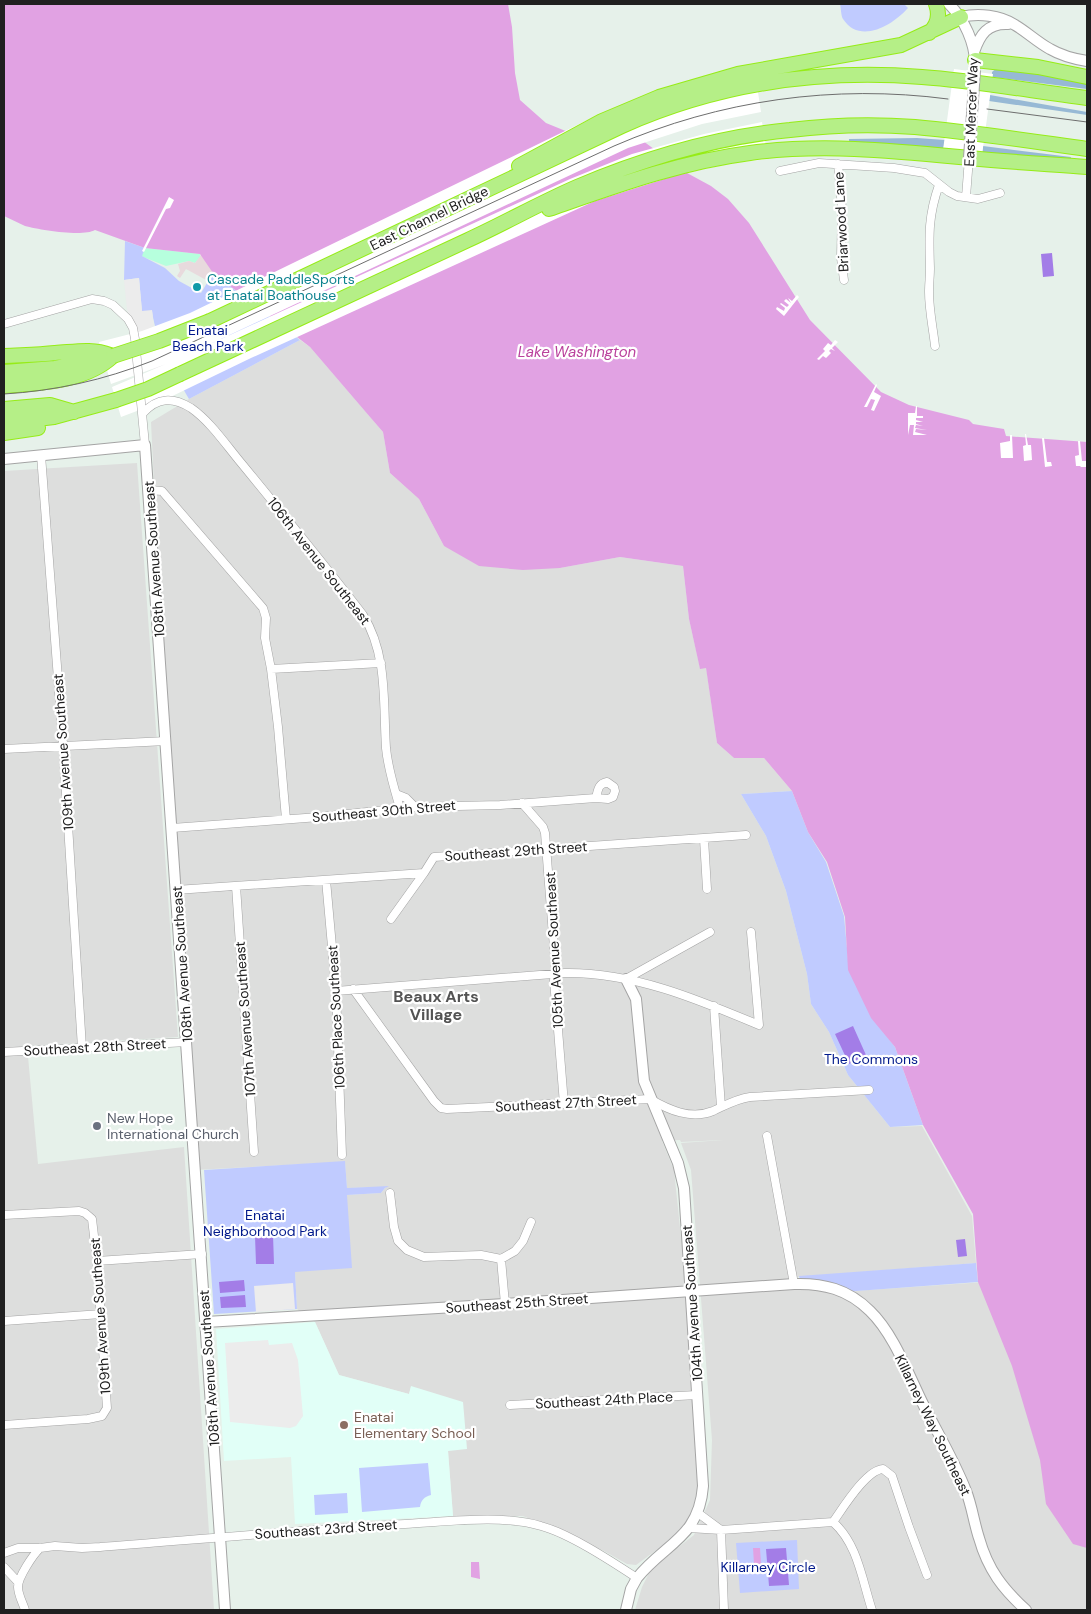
<svg xmlns="http://www.w3.org/2000/svg" width="1091" height="1614" font-family="'DM Sans',sans-serif">
  <style>
    .residential { fill: #dddedd }
    .education { fill: #e1fff7 }
    .forest { fill: #97b9d5 }
    .sand { fill: #b6ffdd }
    .park { fill: #c0cbff }
    .pitch { fill: #a37de7 }
    .parking { fill: #ececec }
    .plaza { fill: #e8dadd }
    .water { fill: #e1a2e3 }
    .pier { fill: #fff }
    .lines { fill: none; stroke-linecap: round; stroke-linejoin: round }
    .minor-casing { stroke: #a4a4a4; stroke-width: 9 }
    .tertiary-casing { stroke: #a4a4a4; stroke-width: 12 }
    .motorway-casing { stroke: #96ec16; stroke-width: 16 }
    .minor { stroke: #fff; stroke-width: 8 }
    .tertiary { stroke: #fff; stroke-width: 10 }
    .motorway { stroke: #b5ef87; stroke-width: 14 }
    .tram { stroke: #6e6e6e; stroke-width: 1 }
    .tertiary-bridge-casing { stroke: #a4a4a4; stroke-width: 12; stroke-linecap: butt }
    .motorway-bridge-casing { stroke: #96ec16; stroke-width: 16; stroke-linecap: butt }
    .tertiary-bridge { stroke: #fff; stroke-width: 10 }
    .motorway-bridge { stroke: #b5ef87; stroke-width: 14 }
    .culture-dot { fill: #0f9aa8; stroke: #fff; stroke-width: 2 }
    .worship-dot { fill: #6b7280; stroke: #fff; stroke-width: 2 }
    .education-dot { fill: #8d6e63; stroke: #fff; stroke-width: 2 }
    .labels { text-anchor: middle; dominant-baseline: central; stroke-width: 4.5; stroke-linejoin: round; paint-order: stroke }
    .street-label { font-size: 14px; fill: #202020; stroke: #fff }
    .culture-label { font-size: 14px; fill: #0d838f; stroke: #fff; text-anchor: start }
    .park-label { font-size: 14px; fill: #01198b; stroke: #fff }
    .worship-label { font-size: 14px; fill: #5b616d; stroke: #fff; text-anchor: start }
    .education-label { font-size: 14px; fill: #785e54; stroke: #fff; text-anchor: start }
    .water-label { font-size: 15px; font-style: italic; fill: #ba429d; stroke: #fff }
    .quarter-label { font-size: 16px; font-weight: bold; fill: #535353; stroke: #fff }
  </style>
  <rect width="100%" height="100%" fill="#e6f1ea"/>
  <path class="residential" d="M300,340L310,347L383,432L390,473L419,499L444,546L560,568L620,557L683,566L689,619L700,668L706,667L717,743L734,758H764L792,791L741,794L766,836L786,891L807,974L811,1004L829,1032L848,1075L890,1127L922,1126L972,1216L976,1263L797,1277V1286L839,1292L985,1282L1087,1545V1610H635L642,1587L651,1569L694,1535L710,1500L712,1440L691,1170L681,1143L723,1140L681,1142L680,1140L662,1141L674,1170L686,1285L699,1481L693,1509L682,1529L666,1543L636,1565L627,1564L604,1551L523,1516H453L448,1450L411,1387L409,1394L339,1375L315,1322L297,1309L295,1272L347,1195L381,1193L386,1187L347,1188L345,1162L194,1170L171,834L151,422L189,399Z
    M137,463L178,1037L27,1046L38,1164L184,1147L214,1610H4V471Z"/>
  <path class="education" d="M315,1322L339,1375L409,1394L411,1386L463,1402L467,1449L448,1451L453,1516L295,1524L291,1457L224,1461L216,1329Z"/>
  <path class="forest" d="M997,68L1087,80V89L992,77V72Z
    M990,95L1087,112V115L989,101Z
    M917,138L945,140L943,151L849,144V139Z
    M983,146L1071,157L1070,162L982,153Z"/>
  <path class="sand" d="M145,248L200,254V257L195,263L189,261L166,266L141,256Z"/>
  <path class="park" d="M840,4H904L908,8C893,25 860,45 843,19C841,16 841,8 840,4Z
    M125,241L145,248L142,256L165,268L179,281L201,293L213,273L300,340L189,399C174,372 156,342 152,311L142,312L139,278L124,280Z
    M792,791L808,832L826,862L844,916L849,970L872,1017L895,1047L923,1125L890,1127L848,1075L829,1032L811,1004L807,974L786,891L766,836L741,794Z
    M345,1161L347,1188L389,1186L385,1188L381,1193L347,1195L352,1268L295,1272L297,1309L214,1314L204,1170Z
    M976,1263L978,1282L843,1292L800,1280L799,1276Z
    M428,1463L431,1495C424,1497 421,1500 420,1507L362,1512L359,1468Z
    M347,1493L348,1513L315,1515L314,1495Z
    M797,1540L799,1589L740,1593L736,1543Z"/>
  <path class="pitch" d="M1052,253L1054,276L1043,277L1041,254Z
    M853,1026L866,1055L849,1064L835,1034Z
    M273,1235L274,1264H256L255,1236Z
    M965,1239L967,1256L958,1257L956,1240Z
    M244,1280L245,1291L220,1293L219,1282Z
    M245,1295L246,1307L221,1308L220,1297Z
    M786,1548L789,1585L769,1586L766,1549Z"/>
  <path class="parking" d="M139,278L142,311L152,310L154,327L176,375L159,382L127,310L124,280Z
    M293,1283L295,1309L256,1312L254,1286Z
    M268,1340L269,1345L292,1343L298,1360L303,1416L296,1426L290,1428L230,1422L225,1343Z"/>
  <path class="plaza" d="M206,248L213,273L208,281L186,269L180,278L177,276L180,271L178,264L189,261L195,263Z"/>
  <path class="water" d="M4,4H508L512,27L515,73L520,100L546,123L595,143L643,141L687,173L711,186L728,199L749,223L810,320L881,392L909,405L969,420L973,424L1004,429L1006,436L1087,442V1548L1073,1544L1046,1504L1040,1460L1012,1366L978,1282L973,1214L923,1125L895,1047L871,1018L848,970L845,917L827,862L808,832L792,791L764,758H734L717,743L706,668L700,669L689,619L683,566L620,557L560,568L523,570L479,566L444,546L419,499L390,473L383,432L370,417L310,347L213,273L200,254L145,248L95,230C83,237 40,230 25,226C18,223 11,219 4,216Z
    M753,1548H760L761,1564H754Z
    M471,1562H479L480,1579L471,1577Z"/>
  <path class="pier" d="M754,66L761,112L702,124L628,148L193,352L570,179L632,154L704,134L762,122L768,159L733,163L677,175L595,201L251,358L158,403L121,417L112,387L166,364L111,384L99,342L142,331L190,313L602,113L637,99Z
    M954,69L993,74L982,155L943,150Z
    M169,197L174,200L170,208L166,209L144,252L142,251Z
    M797,295L799,297L784,316L776,309L777,307L784,311L785,308L780,304L781,303L787,307L789,305L784,301L786,299L791,303L788,298L792,301Z
    M835,340L838,342L832,348L835,351L831,349L829,351L831,353L826,358L823,356L819,360L817,359L825,351L823,349L828,343L831,345Z
    M876,384L877,385L874,392L881,396L874,411L871,410L875,400L871,399L867,407H864Z
    M916,406H917V416H923V418H916V420L923,422H916V424L923,426L916,425L915,428L927,430L916,429L915,432L927,435H913L914,425H910L908,435V413H915Z
    M1025,434H1026L1028,445H1031L1032,460L1024,461L1023,446L1026,445Z
    M1010,435H1012L1013,458H1001L1000,443L1010,441Z
    M1042,438H1044L1047,462H1051L1052,466L1045,467Z
    M1078,441H1080L1082,461H1087V467H1081L1080,466H1076L1075,456L1079,455Z"/>
  <g class="lines">
    <defs>
      <path id="minor" d="M838,164L842,208L841,258L844,280
        M780,171L819,163L894,168L925,173L949,192L957,196L978,199L1000,193
        M966,197L969,158
        M4,324L92,299L104,301L113,305L128,319L133,328L135,339L145,445
        M935,346C933,328 929,310 929,292C929,284 930,276 930,268C929,236 928,216 939,185
        M143,413C158,397 173,397 191,408C211,422 226,445 242,464C283,514 324,564 363,615C388,655 383,703 386,748C388,769 394,788 400,808
        M41,455L63,745L82,1048
        M149,490L162,491L263,608L266,618L265,638L271,669L278,727L286,819
        M271,669L381,663
        M4,749L166,741
        M396,794L406,798L415,807
        M522,803L543,827L545,833L556,973L554,980L564,1104
        M172,828L319,817L415,807L500,805L596,798L608,799L613,797L615,791L614,787L607,782C598,784 598,790 596,798
        M704,839L707,889
        M326,880L336,991L342,1155
        M236,886L254,1152
        M176,890L424,873L434,857L746,835
        M391,919L424,873
        M626,979L710,932
        M353,989L434,1101L441,1108L447,1109L650,1099C669,1110 691,1120 713,1111C726,1105 736,1099 750,1097L869,1090
        M336,991L565,973C633,972 697,999 759,1025L751,932
        M714,1006L721,1107
        M4,1052L187,1042
        M767,1136L794,1284
        M390,1193L394,1227L398,1241L407,1250L424,1257L481,1255L501,1259L515,1251L523,1241L531,1222
        M4,1215L79,1211L85,1213L92,1219L97,1261L107,1408L102,1416L88,1419L4,1425
        M501,1259L505,1304
        M97,1261L202,1254
        M4,1321L101,1314
        M510,1405L697,1395
        M698,1513L721,1530L724,1610
        M833,1522C843,1508 866,1470 883,1469L892,1476L909,1527L927,1575
        M833,1522C858,1544 862,1580 872,1610
        M689,1528L721,1530L833,1522
        M4,1553L18,1548H40L55,1546L82,1548L100,1547C202,1539 303,1530 405,1524C445,1522 502,1514 541,1526C570,1534 611,1561 637,1578
        M4,1567L18,1582
        M25,1610C23,1603 18,1595 18,1587C18,1577 33,1555 40,1548"/>
      <path id="tertiary" d="M949,4C964,19 976,44 975,66
        M961,17C978,13 1000,15 1015,25C1027,32 1037,42 1050,49C1062,56 1074,59 1087,61
        M974,52C980,35 987,23 1008,24
        M4,459L145,445L225,1610
        M626,979L636,999L644,1081L678,1163L684,1188L703,1486C699,1538 665,1543 637,1578L631,1589L626,1610
        M206,1322L505,1304L794,1284C823,1283 848,1289 870,1311C894,1334 909,1376 924,1406C938,1434 955,1462 966,1491C972,1506 974,1523 979,1538C988,1570 1003,1589 1026,1610"/>
      <path id="motorway" d="M929,33C938,25 940,15 936,4
        M975,60L1038,67L1087,77
        M519,166L602,121L659,97L738,74L901,45L961,17
        M549,209C615,186 680,162 750,153C823,143 897,151 970,158C1009,162 1048,164 1087,167
        M210,321L622,126C716,84 819,69 922,77C977,81 1032,91 1087,98
        M4,356C21,355 38,355 55,353C74,352 92,348 110,355
        M4,372L55,368L103,359
        M180,374C276,329 372,284 468,240C505,223 540,203 577,187C645,158 716,137 790,130C831,125 874,124 915,127C973,132 1030,141 1087,149
        M4,386C41,383 85,382 113,356
        M4,409L50,405L74,412
        M4,423L54,417L116,400
        M4,433L38,428"/>
    </defs>
    <use href="#minor" class="minor-casing"/>
    <use href="#tertiary" class="tertiary-casing"/>
    <use href="#motorway" class="motorway-casing"/>
    <use href="#minor" class="minor"/>
    <use href="#tertiary" class="tertiary"/>
    <use href="#motorway" class="motorway"/>
    <path class="tram" d="M987,109L1087,122
      M4,394C55,391 104,380 152,361L614,146C720,100 834,84 948,99"/>
    <defs>
      <path id="tertiary-bridge" d="M969,158L975,70"/>
      <path id="motorway-bridge" d="M113,356L159,341L210,321
        M116,400L148,389L180,374"/>
    </defs>
    <use href="#tertiary-bridge" class="tertiary-bridge-casing"/>
    <use href="#motorway-bridge" class="motorway-bridge-casing"/>
    <use href="#tertiary-bridge" class="tertiary-bridge"/>
    <use href="#motorway-bridge" class="motorway-bridge"/>
  </g>
  <circle class="culture-dot" cx="197" cy="287" r="5"/>
  <circle class="worship-dot" cx="97" cy="1126" r="5"/>
  <circle class="education-dot" cx="344" cy="1425" r="5"/>
  <g class="labels">
    <g class="street-label">
      <text transform="translate(971 112) rotate(-88)">East Mercer Way</text>
      <text transform="translate(429 218) rotate(-26)">East Channel Bridge</text>
      <text transform="translate(841 222) rotate(-93)">Briarwood Lane</text>
      <text transform="translate(154 559) rotate(-94)">108th Avenue Southeast</text>
      <text transform="translate(319 561) rotate(52)">106th Avenue Southeast</text>
      <text transform="translate(63 752) rotate(-94)">109th Avenue Southeast</text>
      <text transform="translate(384 811) rotate(-5)">Southeast 30th Street</text>
      <text transform="translate(516 851) rotate(-4)">Southeast 29th Street</text>
      <text transform="translate(554 950) rotate(-93)">105th Avenue Southeast</text>
      <text transform="translate(182 964) rotate(-94)">108th Avenue Southeast</text>
      <text transform="translate(336 1017) rotate(-93)">106th Place Southeast</text>
      <text transform="translate(245 1019) rotate(-94)">107th Avenue Southeast</text>
      <text transform="translate(95 1047) rotate(-3)">Southeast 28th Street</text>
      <text transform="translate(566 1103) rotate(-3)">Southeast 27th Street</text>
      <text transform="translate(517 1303) rotate(-4)">Southeast 25th Street</text>
      <text transform="translate(692 1303) rotate(-94)">104th Avenue Southeast</text>
      <text transform="translate(100 1316) rotate(-94)">109th Avenue Southeast</text>
      <text transform="translate(209 1368) rotate(-94)">108th Avenue Southeast</text>
      <text transform="translate(604 1400) rotate(-3)">Southeast 24th Place</text>
      <text transform="translate(933 1425) rotate(64)">Killarney Way Southeast</text>
      <text transform="translate(326 1529) rotate(-4)">Southeast 23rd Street</text>
    </g>
    <g class="culture-label">
      <text x="207" y="279">Cascade PaddleSports<tspan x="207" dy="16">at Enatai Boathouse</tspan></text>
    </g>
    <g class="park-label">
      <text x="208" y="330">Enatai<tspan x="208" dy="16">Beach Park</tspan></text>
      <text x="871" y="1059">The Commons</text>
      <text x="265" y="1215">Enatai<tspan x="265" dy="16">Neighborhood Park</tspan></text>
      <text x="768" y="1567">Killarney Circle</text>
    </g>
    <g class="worship-label">
      <text x="107" y="1118">New Hope<tspan x="107" dy="16">International Church</tspan></text>
    </g>
    <g class="education-label">
      <text x="354" y="1417">Enatai<tspan x="354" dy="16">Elementary School</tspan></text>
    </g>
    <g class="water-label">
      <text x="577" y="352">Lake Washington</text>
    </g>
    <g class="quarter-label">
      <text x="436" y="996">Beaux Arts<tspan x="436" dy="18">Village</tspan></text>
    </g>
  </g>
  <rect width="1091" height="1614" fill="none" stroke="#202020" stroke-width="10"/>
</svg>
